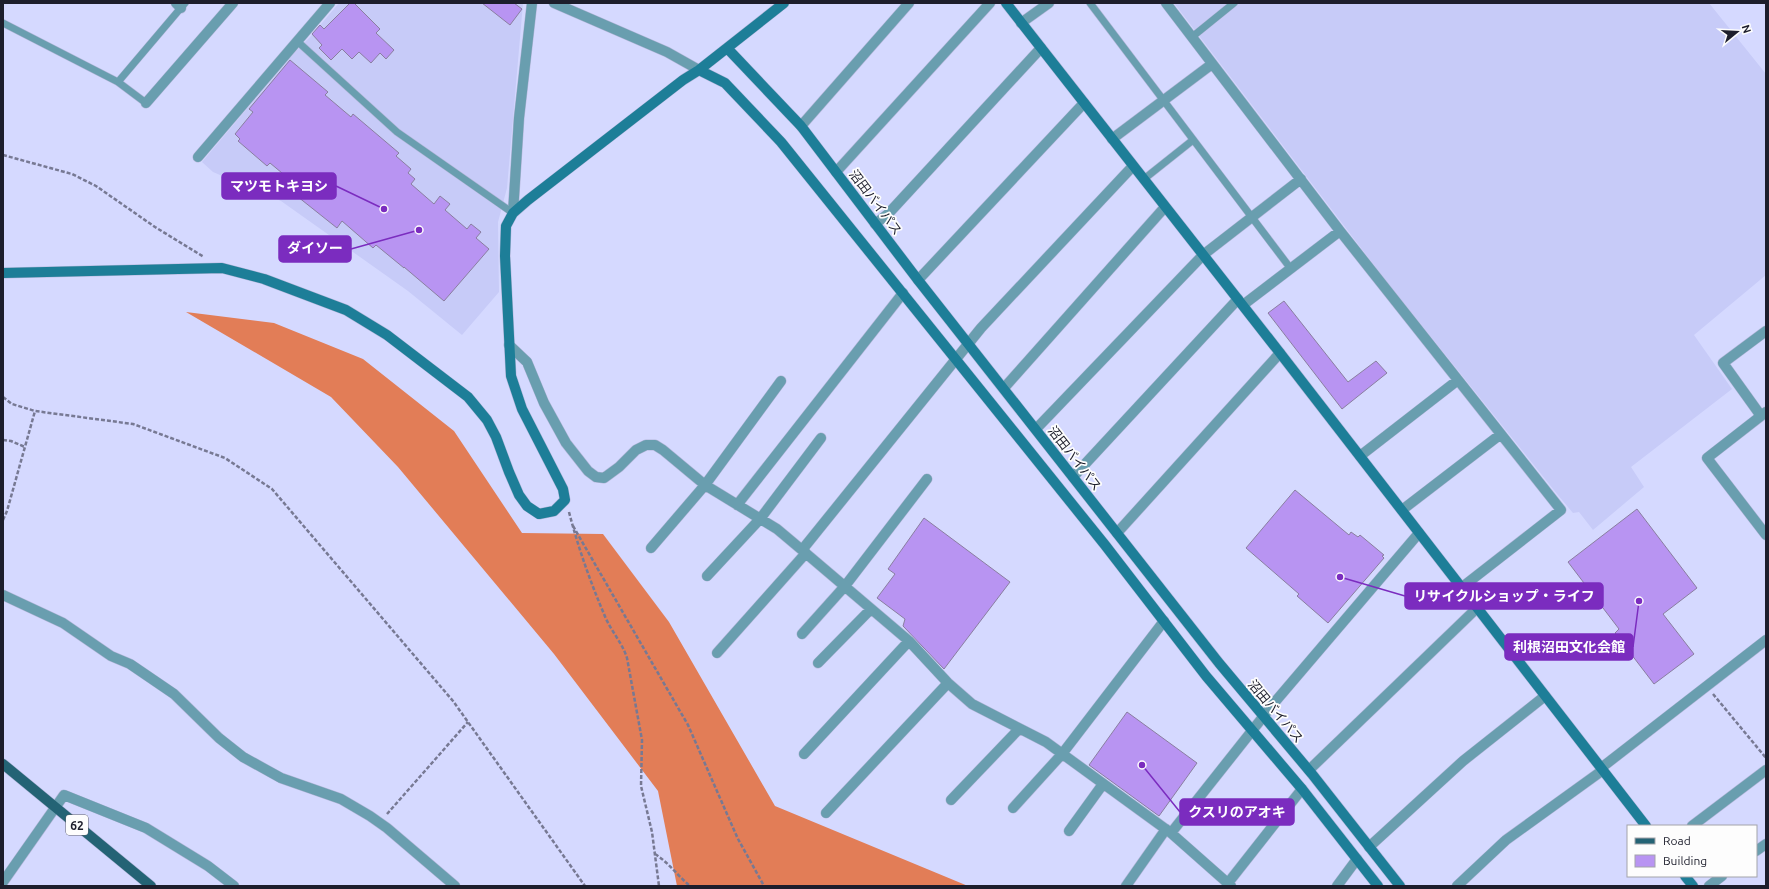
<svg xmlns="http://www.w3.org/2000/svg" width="1769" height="889" font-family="Ubuntu,'Noto Sans JP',sans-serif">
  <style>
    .built { fill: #c7cbf8 }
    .forest { fill: #e27d57 }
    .building { fill: #b894f2; stroke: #8a7ea0 }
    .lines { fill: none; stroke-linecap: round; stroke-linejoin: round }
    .lane-casing { stroke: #b4b7d9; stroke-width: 8 }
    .street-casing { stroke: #b4b7d9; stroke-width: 11 }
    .secondary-casing { stroke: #b4b7d9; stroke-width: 11 }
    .primary-casing { stroke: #b4b7d9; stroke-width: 11 }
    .path { stroke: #777993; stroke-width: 2.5; stroke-dasharray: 4 2; stroke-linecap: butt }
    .lane { stroke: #699eaf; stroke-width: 7 }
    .street { stroke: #699eaf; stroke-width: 10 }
    .secondary { stroke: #1d7e98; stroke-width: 10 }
    .primary { stroke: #246375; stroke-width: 10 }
    .labels { text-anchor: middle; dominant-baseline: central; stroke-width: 3.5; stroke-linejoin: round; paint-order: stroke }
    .shield { fill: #fdfdfd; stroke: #60616b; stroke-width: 1 }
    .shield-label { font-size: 12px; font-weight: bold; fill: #1d1e2c }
    .street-label { font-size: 13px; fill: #1d1e2c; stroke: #fdfdfd }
    .leader { fill: none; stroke: #7b2cbf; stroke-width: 1.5 }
    .callout-dot { fill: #7b2cbf; stroke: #fdfdfd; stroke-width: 1.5 }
    .callout { fill: #7b2cbf; stroke: #7b2cbf; stroke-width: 1.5 }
    .callout-label { font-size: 14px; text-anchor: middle; font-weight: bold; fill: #fff }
  </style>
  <rect width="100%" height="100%" fill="#d5d9ff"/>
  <path class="built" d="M339,3H523L507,188L498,222L499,292L462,335L408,291L281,201L213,172L202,162L294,53L310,37Z
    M1174,3H1709L1766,74V275L1694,335L1732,389L1631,467L1644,487L1593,530L1579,512L1573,513L1557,494L1387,282Z"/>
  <path class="forest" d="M186,312L274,323L363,359L454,431L522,533L603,534L669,622L775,806L968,886H677L658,791L554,654L398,467L331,397Z"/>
  <path class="building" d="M350,3H354L380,29L376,33L394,50L386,59L380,53L371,63L359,52L352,59L342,49L331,60L319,48L322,45L312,34L320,25L324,29Z
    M482,3H514L522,9L510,25Z
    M290,60L328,92L325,95L351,117L353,114L399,153L396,156L411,169L408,173L415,179L411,184L434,204L440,196L450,204L445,210L467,229L471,224L481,232L476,238L489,249L444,301L404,267V268L376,245L373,248L342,221L337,228L288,189L294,183L270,163L267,166L238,141L240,139L235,134L253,112L249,109Z
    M1284,301L1348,382L1376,361L1387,373L1342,409L1268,313Z
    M1295,490L1349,535L1351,532L1358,537L1360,535L1384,555L1382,556L1384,558L1328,623L1297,596L1299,594L1246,548Z
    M1637,509L1697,588L1663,614L1694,654L1654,684L1615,633L1619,629L1568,562Z
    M924,518L1010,582L944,669L903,626L905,619L877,598L895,574L888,569Z
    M1127,712L1197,763L1159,816L1089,765Z"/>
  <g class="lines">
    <defs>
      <path id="lane" d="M1090,3L1291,269
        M3,23L118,82L146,103
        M1192,37L1234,3
        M297,41L397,132L513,213
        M118,82L185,3
        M1144,179L1193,140"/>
      <path id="street" d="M176,3L181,8
        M554,3L667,52L699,70
        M1166,3L1340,231L1561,510L1461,588
        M1021,23L1049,3
        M146,103L233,3
        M801,126L909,3
        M1112,139L1212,64
        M198,157L330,3
        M836,172L990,3
        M513,213L519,118L532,3
        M875,224L888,214L1041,48
        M918,280L1084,103
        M1243,305L1340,231
        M509,345L527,362L544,403L566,443L588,471L596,477L604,478L619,467L636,450L646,445H655L663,450L705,485L777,529L802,550L909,641L948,683L972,704L1046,742L1171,833L1231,886
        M1004,388L1165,207
        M1766,412L1707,458L1766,535
        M1761,416L1723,363L1766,331
        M1036,429L1203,255L1301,179
        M1360,456L1458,380
        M1073,477L1238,299
        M737,505L903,293
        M1402,510L1501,434
        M1117,533L1280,353
        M651,548L705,485L781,381
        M802,550L981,328L1133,166
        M707,576L760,519L821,438
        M3,595L63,623L111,656L130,664L174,694L219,738L243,757L281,778L341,799L370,816L387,828L455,886
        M802,634L845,586L927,479
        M717,653L806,553
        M818,663L871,609
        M804,754L909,641
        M1601,768L1766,640
        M1309,770L1477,608
        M951,800L1019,729
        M1013,808L1062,754L1164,621
        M826,813L948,683
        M1692,826L1766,770
        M1069,831L1103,784
        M1171,833L1274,703L1419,533
        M1369,847L1463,761L1545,696
        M1756,851L1766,844
        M3,882L64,795L146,828L208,866L234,886
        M1228,883L1302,789
        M1126,886L1166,829
        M1337,886L1357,859
        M1457,886L1506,840L1603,770
        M1709,886L1722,876"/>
      <path id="secondary" d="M1006,3L1280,353L1646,826
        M727,48L801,126L918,280L1219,663L1312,774L1400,886
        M699,70L725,83L781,142L1105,545L1206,676L1302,789L1378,886
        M3,273L222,268L264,279L346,310L387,335L468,397L487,420L496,437L509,472L519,495L527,506L539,514L554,511L565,500L563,489L522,409L511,376L505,256L506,226L513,213L528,200L683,80L699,70L784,3
        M1685,876L1693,886"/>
      <path id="primary" d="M3,764L151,886"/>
    </defs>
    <use href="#lane" class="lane-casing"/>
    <use href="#street" class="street-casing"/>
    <use href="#secondary" class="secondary-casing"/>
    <use href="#primary" class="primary-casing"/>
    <path class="path" d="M3,155L72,174L96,186L155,227L204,257
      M3,397L12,404L35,411L133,424L225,458L272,489L453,701L585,886
      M3,440L11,441L25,447
      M569,512C578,547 590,581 604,614C610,630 622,642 627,658L642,740L641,786L652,832L659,886
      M3,520L7,511L35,411
      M573,526L688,725L738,839L764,886
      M1713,694L1766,758
      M387,814L468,722
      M655,854C668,862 678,876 690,886"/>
    <use href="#lane" class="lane"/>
    <use href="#street" class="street"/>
    <use href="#secondary" class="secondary"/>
    <use href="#primary" class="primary"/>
  </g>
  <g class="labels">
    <rect class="shield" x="66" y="815" width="22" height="20" rx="3"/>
    <g class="shield-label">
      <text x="77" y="825">62</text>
    </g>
    <g class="street-label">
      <text transform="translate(876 202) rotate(53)">沼田バイパス</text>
      <text transform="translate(1075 458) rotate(52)">沼田バイパス</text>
      <text transform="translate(1276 711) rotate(50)">沼田バイパス</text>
    </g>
  </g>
  <path class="leader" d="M384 209L336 186M419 230L351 249M1340 577L1405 596M1639 601L1633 647M1142 765L1180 812"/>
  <g class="callout-dot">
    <circle cx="384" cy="209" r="4"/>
    <circle cx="419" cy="230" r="4"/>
    <circle cx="1340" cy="577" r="4"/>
    <circle cx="1639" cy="601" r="4"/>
    <circle cx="1142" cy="765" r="4"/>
  </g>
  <g class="callout">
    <rect x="222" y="173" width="114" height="26" rx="4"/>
    <rect x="279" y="236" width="72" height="26" rx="4"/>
    <rect x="1405" y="583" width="198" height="26" rx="4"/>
    <rect x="1505" y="634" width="128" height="26" rx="4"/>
    <rect x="1180" y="799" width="114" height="26" rx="4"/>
  </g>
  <g class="callout-label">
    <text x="279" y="191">マツモトキヨシ</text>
    <text x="315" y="253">ダイソー</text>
    <text x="1504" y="601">リサイクルショップ・ライフ</text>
    <text x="1569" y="652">利根沼田文化会館</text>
    <text x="1237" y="817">クスリのアオキ</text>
  </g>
  <rect width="1769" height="889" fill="none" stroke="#1d1e2c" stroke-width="8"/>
  <rect x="1627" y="825" width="130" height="52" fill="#fdfdfd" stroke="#a3a4a9"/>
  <rect x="1635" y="838" width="20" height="6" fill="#246375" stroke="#a3a4a9"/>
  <text x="1663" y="845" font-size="12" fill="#1d1e2c">Road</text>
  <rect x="1635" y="855" width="20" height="12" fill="#b894f2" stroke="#a3a4a9"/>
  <text x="1663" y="865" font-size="12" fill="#1d1e2c">Building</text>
  <g transform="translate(1737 32) rotate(72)" stroke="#fdfdfd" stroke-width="3" paint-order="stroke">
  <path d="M0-3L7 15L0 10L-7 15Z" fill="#1d1e2c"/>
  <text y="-6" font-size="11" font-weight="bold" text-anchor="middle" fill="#1d1e2c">N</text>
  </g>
</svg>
